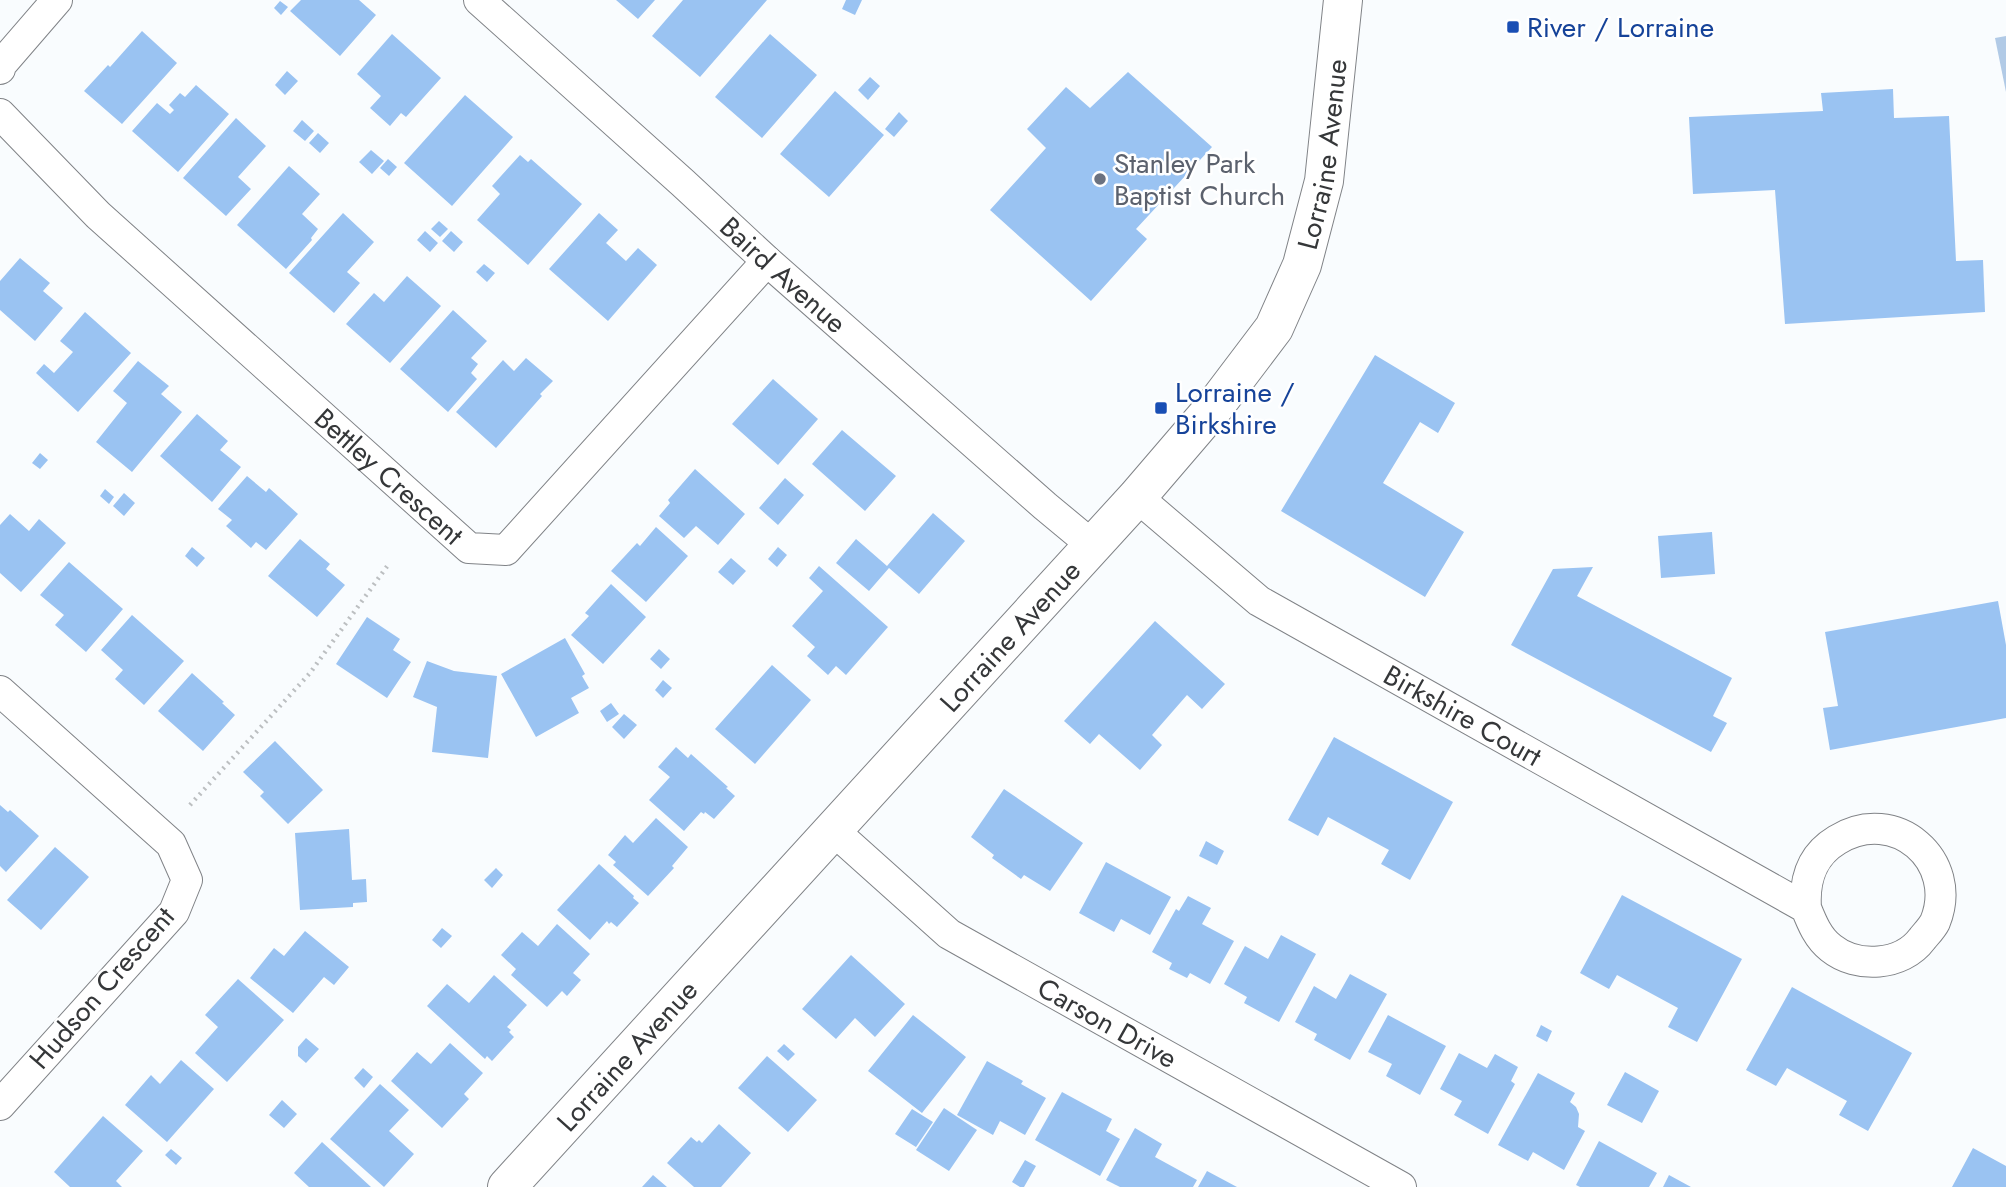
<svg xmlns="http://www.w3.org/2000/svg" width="2006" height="1187" font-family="Jost,sans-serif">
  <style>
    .green { fill: #b1cae6 }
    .building { fill: #9ac3f2 }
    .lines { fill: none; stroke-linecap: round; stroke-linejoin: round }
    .street-casing { stroke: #808387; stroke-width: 32 }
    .secondary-casing { stroke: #808387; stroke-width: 40 }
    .path { stroke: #bcbfc1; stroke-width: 4.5; stroke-dasharray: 2 5; stroke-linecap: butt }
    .street { stroke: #fff; stroke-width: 30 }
    .secondary { stroke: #fff; stroke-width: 38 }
    .transit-dot { fill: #1a4fb4; stroke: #fff; stroke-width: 2.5 }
    .worship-dot { fill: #6b7280; stroke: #fff; stroke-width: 2.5 }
    .labels { text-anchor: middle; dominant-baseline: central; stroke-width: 5; stroke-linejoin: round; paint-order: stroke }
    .transit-label { font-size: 28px; fill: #164399; stroke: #fff; text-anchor: start }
    .street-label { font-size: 28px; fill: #353739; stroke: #fff }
    .worship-label { font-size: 28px; fill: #5b616d; stroke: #fff; text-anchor: start }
  </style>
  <rect width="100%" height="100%" fill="#f9fcfe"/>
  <path class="green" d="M2006,36V92L1995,38Z"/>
  <path class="building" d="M301,0H359L376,15L340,56L290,11Z
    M616,0H655L638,19Z
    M683,0H767L700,77L652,36Z
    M846,0H862L855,15L842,9Z
    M280,1L288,7L281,15L274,8Z
    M142,31L177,63L122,124L84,91L108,65L110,67Z
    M392,34L441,78L406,117L401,113L390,126L370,108L381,96L357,74Z
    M770,34L817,75L762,138L715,97Z
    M287,71L298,81L285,95L275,85Z
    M1128,72L1212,147L1136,229L1147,239L1091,301L990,210L1046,148L1027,129L1066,87L1090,108Z
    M870,77L880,86L868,100L858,90Z
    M196,85L229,114L178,172L132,131L157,103L170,114L174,110L169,105L180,93L185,97Z
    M1893,89L1894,118L1949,116L1956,261L1983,260L1985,312L1785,324L1775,190L1693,194L1689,117L1823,111L1821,93Z
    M835,91L884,135L829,197L780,154Z
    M465,95L513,137L452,206L404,163Z
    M899,112L908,121L894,137L885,129Z
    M236,118L266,146L238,177L251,189L226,216L183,178Z
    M302,120L314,131L305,141L293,131Z
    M318,133L329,143L320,153L309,143Z
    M371,150L384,161L372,174L359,162Z
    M520,155L528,162L531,159L582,204L528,265L477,220L500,194L492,186Z
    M388,159L397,167L389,176L380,168Z
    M289,166L320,194L302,214L318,229L311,238L312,240L286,269L237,225Z
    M343,213L374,242L347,272L360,283L334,313L289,273Z
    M599,213L618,230L606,243L626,261L638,248L657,265L608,321L549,269Z
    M439,221L448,229L440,237L431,229Z
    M425,231L438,243L430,252L417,240Z
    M451,231L463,242L454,252L442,241Z
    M20,258L50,283L43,291L63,308L35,341L0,310V281Z
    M484,264L495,273L487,282L476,272Z
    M407,276L441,306L390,363L346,324L374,293L384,302Z
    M453,310L487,341L471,358L478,364L471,373L477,379L448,412L400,369Z
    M85,312L131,353L78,412L36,373L44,364L54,373L73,352L60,341Z
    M1375,355L1455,403L1438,433L1420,422L1383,483L1464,532L1425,597L1281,511Z
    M526,358L553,381L540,394L542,396L496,448L456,412L503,360L514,371Z
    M138,361L169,386L161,394L182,412L132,472L96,442L127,403L113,391Z
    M773,379L818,419L778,465L732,424Z
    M197,414L228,441L220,450L241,467L212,502L160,456Z
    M842,430L896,476L865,511L812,464Z
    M40,453L48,460L40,469L32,463Z
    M695,469L745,514L718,545L696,526L684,538L659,516L670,503L668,500Z
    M247,476L266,492L269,488L298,514L266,550L256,542L251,548L226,526L232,520L218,509Z
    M785,478L804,495L778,525L759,508Z
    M105,489L114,497L109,504L100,496Z
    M124,493L135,503L124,516L113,506Z
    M933,513L965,541L919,594L889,568L869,591L836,563L856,539L887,566Z
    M10,514L29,531L39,519L66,543L21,592L0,573V525Z
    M656,527L688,556L646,602L611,571L637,543L640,546Z
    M1712,532L1715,574L1661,578L1658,536Z
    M300,539L330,564L326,569L345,585L317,617L268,576Z
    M192,547L205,558L197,567L185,556Z
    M778,547L787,555L777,567L768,559Z
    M731,558L746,571L733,585L718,572Z
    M69,562L123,609L86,652L55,625L64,615L40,595Z
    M819,566L888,627L846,675L836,666L828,675L807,656L815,647L792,626L823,591L809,578Z
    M1593,567L1577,596L1732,678L1713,716L1727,723L1711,752L1511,645L1553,569Z
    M611,584L646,617L603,664L571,635L589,616L585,613Z
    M1998,601L2006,645V718L1830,750L1823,708L1838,706L1825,632Z
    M132,615L184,661L144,705L115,679L123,670L101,650Z
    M367,617L400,639L393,650L411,662L387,698L336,664Z
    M1155,621L1225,684L1202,709L1187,695L1152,735L1162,745L1140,770L1099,734L1090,744L1064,721Z
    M565,638L585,674L582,676L589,688L571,698L579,713L536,737L501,674Z
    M659,649L670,659L661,669L650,659Z
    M427,661L454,671L497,676L488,758L432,752L437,707L413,697Z
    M772,665L811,700L755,764L715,729Z
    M192,673L224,702L222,703L235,715L203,751L158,711Z
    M663,680L672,688L663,698L655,690Z
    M611,703L619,714L607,722L600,711Z
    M624,714L637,725L624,739L612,727Z
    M1334,737L1453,802L1410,880L1381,864L1389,850L1328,817L1318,836L1288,820Z
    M275,741L323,790L288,824L260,796L264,792L243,772Z
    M676,747L688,758L691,754L728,787L726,788L735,796L714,819L705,812L704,814L701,812L684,831L649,800L670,777L658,767Z
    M1004,789L1083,843L1050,891L1024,875L1021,879L992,858L994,855L971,837Z
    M0,805L8,812L10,810L39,836L6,872L0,866Z
    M656,818L688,847L672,866L674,868L648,896L613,865L616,862L608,855L625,835L633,843Z
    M349,829L352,880L366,879L367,902L353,903V907L300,910L295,833Z
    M1206,841L1224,851L1217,865L1199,856Z
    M55,847L89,877L41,930L7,900Z
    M1106,862L1171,897L1150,935L1121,919L1114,932L1079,913Z
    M599,864L634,896L633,898L639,903L617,927L611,922L609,924L607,921L590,940L557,910Z
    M496,868L503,875L492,888L484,880Z
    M1622,895L1742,959L1697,1042L1668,1027L1678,1008L1617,975L1609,989L1580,973Z
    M1188,896L1211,908L1202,924L1234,941L1210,984L1190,973L1187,978L1169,969L1172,963L1152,952L1176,909L1179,911Z
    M557,924L590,954L573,973L581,980L567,996L562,991L547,1007L511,975L516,969L501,955L522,932L538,946Z
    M442,928L452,936L441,948L432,940Z
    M305,931L349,967L334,985L324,977L293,1013L250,978L274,948L284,956Z
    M1281,935L1316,954L1279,1022L1244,1003L1247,997L1224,984L1245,946L1268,959Z
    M851,955L905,1004L875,1037L855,1018L836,1039L802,1009Z
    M1350,974L1387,994L1350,1060L1314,1040L1317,1034L1295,1022L1314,986L1336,999Z
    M494,975L527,1005L507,1027L511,1030L509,1032L514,1037L492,1061L487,1056L485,1059L427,1006L447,984L469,1003Z
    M238,979L284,1020L227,1082L195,1053L218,1027L205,1015Z
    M1792,987L1912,1053L1868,1131L1839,1115L1847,1101L1787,1068L1776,1086L1746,1070Z
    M913,1015L966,1057L922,1113L868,1071Z
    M1388,1015L1446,1046L1420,1095L1386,1076L1392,1064L1368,1052Z
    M1541,1025L1552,1031L1547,1042L1536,1036Z
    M306,1038L319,1049L306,1063L298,1056V1047Z
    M450,1043L483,1073L464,1094L469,1099L442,1128L391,1081L417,1052L431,1064Z
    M784,1044L795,1054L788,1061L777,1051Z
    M1459,1053L1487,1068L1495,1054L1518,1067L1511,1081L1515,1084L1488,1134L1454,1115L1462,1101L1440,1089Z
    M767,1056L817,1100L788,1132L738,1088Z
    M181,1060L214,1089L167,1142L125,1105L151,1075L160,1084Z
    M987,1061L1023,1081L1021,1084L1046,1098L1025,1135L1000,1121L993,1135L957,1115Z
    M363,1068L373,1077L364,1088L354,1078Z
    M1625,1072L1659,1091L1642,1123L1607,1105Z
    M1538,1073L1575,1093L1570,1102L1576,1107L1579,1114L1578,1127L1585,1131L1564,1170L1533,1152L1528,1161L1498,1145Z
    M380,1084L409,1110L389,1131L414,1154L384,1187L330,1139Z
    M1062,1092L1112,1119L1106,1131L1120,1139L1100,1176L1035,1140Z
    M282,1100L297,1114L284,1128L269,1115Z
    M944,1108L977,1130L949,1171L916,1150Z
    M912,1109L933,1122L916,1147L895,1134Z
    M103,1116L143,1151L116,1181L122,1187H70L54,1172Z
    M719,1124L751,1153L721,1187H694L667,1163L691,1137L697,1142L699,1140L702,1143Z
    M1135,1128L1162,1144L1155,1157L1197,1180L1193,1187H1120L1106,1180Z
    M1599,1141L1657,1173L1649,1187H1580L1576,1185Z
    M322,1142L371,1187H309L294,1173Z
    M1973,1148L2006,1166V1187H1952Z
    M171,1149L182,1158L176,1165L165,1155Z
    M1025,1160L1036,1166L1024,1187H1020L1012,1182Z
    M1207,1171L1237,1187H1198Z
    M653,1175L667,1187H642Z
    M1669,1175L1691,1187H1663Z"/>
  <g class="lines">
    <defs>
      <g id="street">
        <path id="s1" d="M479,0L683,183L767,261L1045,506L1092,545"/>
        <path d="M0,69V66L57,0"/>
        <path id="s2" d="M0,114L98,215L469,548L506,550L767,261"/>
        <path id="s3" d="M1137,497L1259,601L1806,908C1812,923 1818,938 1831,948C1857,969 1902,966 1922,939C1926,934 1932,928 1935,922C1960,861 1895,804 1837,840C1812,855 1804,879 1806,908"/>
        <path d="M0,691L171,844L187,880L174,912L0,1105"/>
        <path id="s4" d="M834,831L949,934L1401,1187"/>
      </g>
      <g id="secondary">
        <path id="s5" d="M507,1187L1137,497L1215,406L1274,328L1302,265L1324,181L1343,0"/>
      </g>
    </defs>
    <use href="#street" class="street-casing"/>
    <use href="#secondary" class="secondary-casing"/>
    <path class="path" d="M190,805L310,673L388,565"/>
    <use href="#street" class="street"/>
    <use href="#secondary" class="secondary"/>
  </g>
  <g class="transit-dot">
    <rect x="1506" y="20" width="14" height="14" rx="3.5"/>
    <rect x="1154" y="401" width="14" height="14" rx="3.5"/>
  </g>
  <circle class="worship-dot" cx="1100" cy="179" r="7"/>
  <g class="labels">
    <g class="transit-label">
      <text x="1527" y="27">River / Lorraine</text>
      <text x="1175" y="392">Lorraine /<tspan x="1175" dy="32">Birkshire</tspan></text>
    </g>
    <g class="street-label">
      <text stroke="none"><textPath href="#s5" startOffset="1334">Lorraine Avenue</textPath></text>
      <text stroke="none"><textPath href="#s1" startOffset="410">Baird Avenue</textPath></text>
      <text stroke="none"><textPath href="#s2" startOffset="532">Bettley Crescent</textPath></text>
      <text stroke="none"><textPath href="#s5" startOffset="746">Lorraine Avenue</textPath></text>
      <text stroke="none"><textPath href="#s3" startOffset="394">Birkshire Court</textPath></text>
      <text transform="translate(102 988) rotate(-49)">Hudson Crescent</text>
      <text stroke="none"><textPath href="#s4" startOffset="336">Carson Drive</textPath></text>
      <text stroke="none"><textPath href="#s5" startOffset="178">Lorraine Avenue</textPath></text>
    </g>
    <g class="worship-label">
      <text x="1114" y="163">Stanley Park<tspan x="1114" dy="32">Baptist Church</tspan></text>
    </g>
  </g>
</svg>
